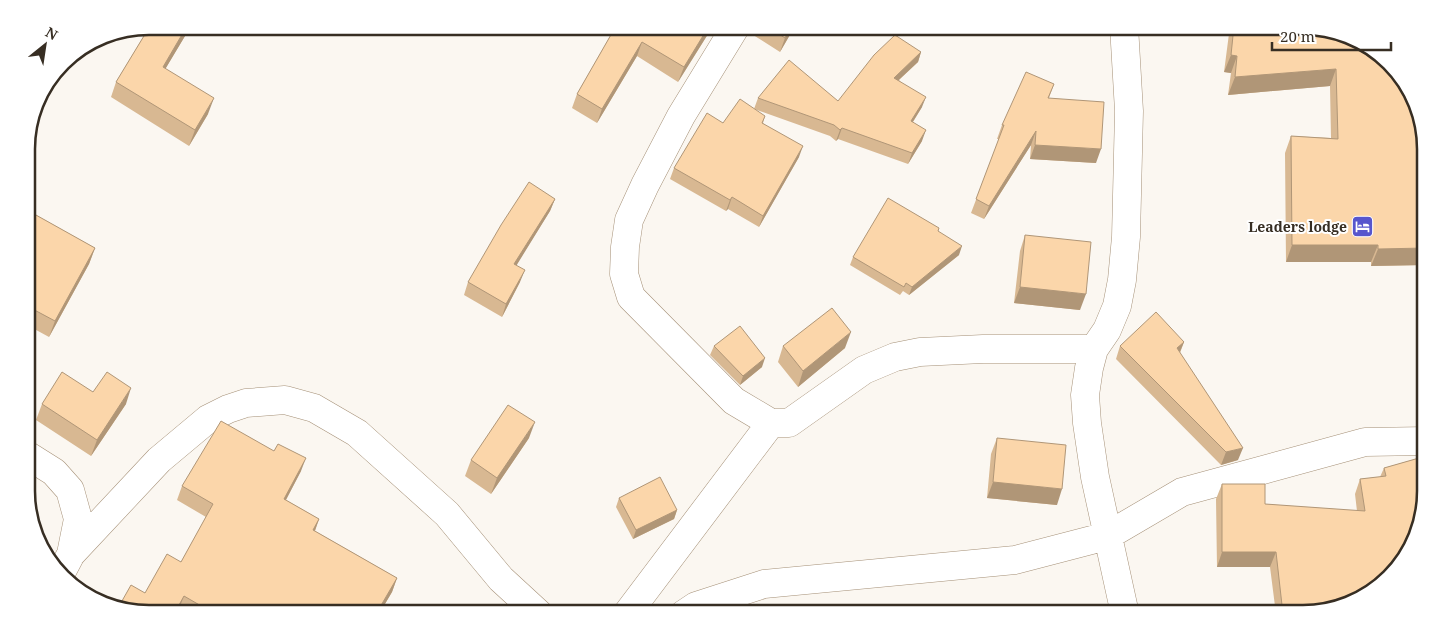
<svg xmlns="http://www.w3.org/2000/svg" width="1452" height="640" font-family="'Noto Serif',serif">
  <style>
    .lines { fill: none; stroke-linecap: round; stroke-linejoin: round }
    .street-casing { stroke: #a59077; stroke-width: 29 }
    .street { stroke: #fff; stroke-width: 28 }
    .wall { fill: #d8b892 }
    .shaded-wall { fill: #b09677 }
    .building { fill: #fbd6aa; stroke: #b09677 }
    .labels { text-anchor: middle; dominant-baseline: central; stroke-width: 4; stroke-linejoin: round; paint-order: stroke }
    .poi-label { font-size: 14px; font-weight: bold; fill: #372e23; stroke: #fff; text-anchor: end }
    .rim { fill: none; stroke: #372e23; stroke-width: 2.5 }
  </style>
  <rect width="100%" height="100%" fill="#fbf7f1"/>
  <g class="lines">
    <defs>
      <path id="street" d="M736,26L681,116L645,185L629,220L625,247L624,274L631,297L734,401L771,423H789L864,370L895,357L920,352L983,349H1094
        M1124,26L1129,111L1126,237L1122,280L1117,306L1107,330L1094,349L1089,368L1085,395L1087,423L1095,477L1125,614
        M27,455L54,472L70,490L78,519L71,554L61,573
        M71,554L159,460L208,419L228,409L246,403L285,400L314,408L357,433L447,514L501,579L539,614
        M627,614L771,423
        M684,614L696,606L764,584L1015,560L1107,536L1182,492L1365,442L1426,441"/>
    </defs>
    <use href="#street" class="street-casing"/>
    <use href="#street" class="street"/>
  </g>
  <path class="wall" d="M150,26H191L165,69L208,114L189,146L111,97L116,82Z
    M616,26H713L678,82L637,56L597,123L572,108L577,94Z
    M751,26H795L780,52L750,33Z
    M1230,26H1303L1425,133V265L1371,266V262H1286L1285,153L1291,136L1331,138L1330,86L1228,95L1231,73L1224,72Z
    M921,52L918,62L899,80L922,107L913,122L922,141L908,164L838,139L836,141L830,136L754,109L758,98L838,101Z
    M1054,84L1049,98L1096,163L1030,159L1031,145L984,219L971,213L999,139H997L1002,125Z
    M765,116L763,123L799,157L759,227L728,209L726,211L670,179L674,168L723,123Z
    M555,199L550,211L516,265L520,282L502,317L464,295L468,282Z
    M27,210L95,248L89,264L49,337L27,325Z
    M939,228L938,231L959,255L909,295L903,291L900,295L850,265L853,257Z
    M1025,235L1080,310L1014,303L1020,251Z
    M1425,339L1426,426L1423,425L1422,348Z
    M1184,342L1180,353L1238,460L1221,465L1116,359L1120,346Z
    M714,346L762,367L740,385L710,355Z
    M783,346L845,348L798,387L778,362Z
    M93,392L126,404L91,456L36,420L42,404Z
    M529,438L491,494L465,476L471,460Z
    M997,438L1057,505L987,498L991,454Z
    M1426,456L1311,614H1276L1270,567H1217L1216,499L1222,484L1265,504L1357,511L1355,494L1360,479L1380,477L1384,468Z
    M301,471L286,500L319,519L315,531L397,578L392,592L379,614H186L179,610L177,614H149L145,593L181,562L206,517L177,500L182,486Z
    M619,498L677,510L674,519L633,539L616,507Z"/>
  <path class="shaded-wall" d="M187,26H191L157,83L163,67Z
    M709,26H713L678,82L684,67Z
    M792,26H795L780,52L785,38Z
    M642,42L637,56L597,123L602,109Z
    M921,52L918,62L890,88L894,78Z
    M1231,55L1237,56L1231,73L1224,72Z
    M1336,69L1330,86L1228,95L1235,77Z
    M926,97L922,107L907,131L911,121Z
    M214,98L208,114L189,146L195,130Z
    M842,128L838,139L836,141L840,130Z
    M926,130L922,141L908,164L912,153Z
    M1036,131L1031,145L984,219L989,206Z
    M1035,145L1101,149L1096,163L1030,159Z
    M803,146L799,157L759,227L763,216Z
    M732,197L728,209L726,211L730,200Z
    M555,199L550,211L510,276L514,264Z
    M1292,245H1378L1371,262H1286Z
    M962,246L959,255L909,295L912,287Z
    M95,248L89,264L49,337L55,321Z
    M1425,248V265L1371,266L1378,249Z
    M525,270L520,282L502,317L506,304Z
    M1020,287L1086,294L1080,310L1014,303Z
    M851,332L845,348L798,387L803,371Z
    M1184,342L1179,354L1177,348Z
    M765,358L762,367L740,385L743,376Z
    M131,388L126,404L91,456L97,440Z
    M535,422L529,438L491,494L497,478Z
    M1243,448L1238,460L1221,465L1226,452Z
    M306,458L301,471L279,513L284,499Z
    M993,482L1062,489L1057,505L987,498Z
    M677,510L674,519L633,539L636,530Z
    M319,519L314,533L313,530Z
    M1222,552H1276L1270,567H1217Z
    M397,578L392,592L379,614H376Z
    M184,596L177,614H174Z"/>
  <path class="building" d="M150,26H187L163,67L214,98L195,130L116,82Z
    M616,26H709L684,67L642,42L602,109L577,94Z
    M767,26H792L785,38Z
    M1234,26H1303L1350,35L1400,74L1425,133V248L1378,249V245H1292L1291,136L1338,139L1336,69L1235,77L1237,56L1231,55Z
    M895,35L921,52L894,78L926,97L911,121L926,130L912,153L842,128L840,130L834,125L758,98L789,60L838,101L874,55Z
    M1026,72L1054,84L1048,98L1104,102L1101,149L1035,145L1036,131L989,206L976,199L1004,125H1002Z
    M740,99L765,116L762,123L803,146L763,216L732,197L730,200L674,168L707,113L723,123Z
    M529,182L555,199L514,264L525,270L506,304L468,282L501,225Z
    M888,198L939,228L938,231L962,246L912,287L906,283L904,287L853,257Z
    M27,210L95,248L55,321L27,306Z
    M1025,235L1091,242L1086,294L1020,287Z
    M832,308L851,332L803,371L783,346Z
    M1156,312L1184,342L1177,348L1243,448L1226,452L1120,346Z
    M740,326L765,358L743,376L714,346Z
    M62,372L93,392L107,372L131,388L97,440L42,404Z
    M508,405L535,422L497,478L471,460Z
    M221,421L274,451L278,444L306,458L284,499L319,519L313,530L397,578L376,614H215L184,596L174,614H149L118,608L131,585L145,593L167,554L181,562L213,504L182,486Z
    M997,438L1066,445L1062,489L993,482Z
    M1426,456V491L1417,538L1378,589L1311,614H1283L1276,552H1222V484H1265V504L1365,511L1360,479L1386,476L1384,468Z
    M660,477L677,510L636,530L619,498Z"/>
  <defs>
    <symbol id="hotel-square" viewBox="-11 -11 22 22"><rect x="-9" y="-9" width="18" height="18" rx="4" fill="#5756cd" stroke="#fff"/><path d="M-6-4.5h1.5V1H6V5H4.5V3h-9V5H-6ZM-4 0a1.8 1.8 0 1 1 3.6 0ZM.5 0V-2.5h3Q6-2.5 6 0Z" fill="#fff"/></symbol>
  </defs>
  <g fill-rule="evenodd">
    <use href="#hotel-square" x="1350" y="214" width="25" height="25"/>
  </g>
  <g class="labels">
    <g class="poi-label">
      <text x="1347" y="226">Leaders lodge</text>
    </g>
  </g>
  <path d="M0 0H1452V640H0ZM149 35H1303A114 114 0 0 1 1417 149V491A114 114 0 0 1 1303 605H149A114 114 0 0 1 35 491V149A114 114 0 0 1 149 35Z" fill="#fff" fill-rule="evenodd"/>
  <path class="rim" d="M149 35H1303A114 114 0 0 1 1417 149V491A114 114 0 0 1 1303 605H149A114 114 0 0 1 35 491V149A114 114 0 0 1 149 35Z"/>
  <g transform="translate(45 45) rotate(30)" stroke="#ffffff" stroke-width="4" paint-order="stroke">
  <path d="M0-4L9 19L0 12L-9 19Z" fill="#372e23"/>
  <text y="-8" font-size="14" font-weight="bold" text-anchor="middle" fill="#372e23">N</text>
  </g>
  <path d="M1272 42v8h119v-8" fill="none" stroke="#372e23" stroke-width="2.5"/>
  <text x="1280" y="42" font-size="15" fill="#372e23" stroke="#ffffff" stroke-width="4" paint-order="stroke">20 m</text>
</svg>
